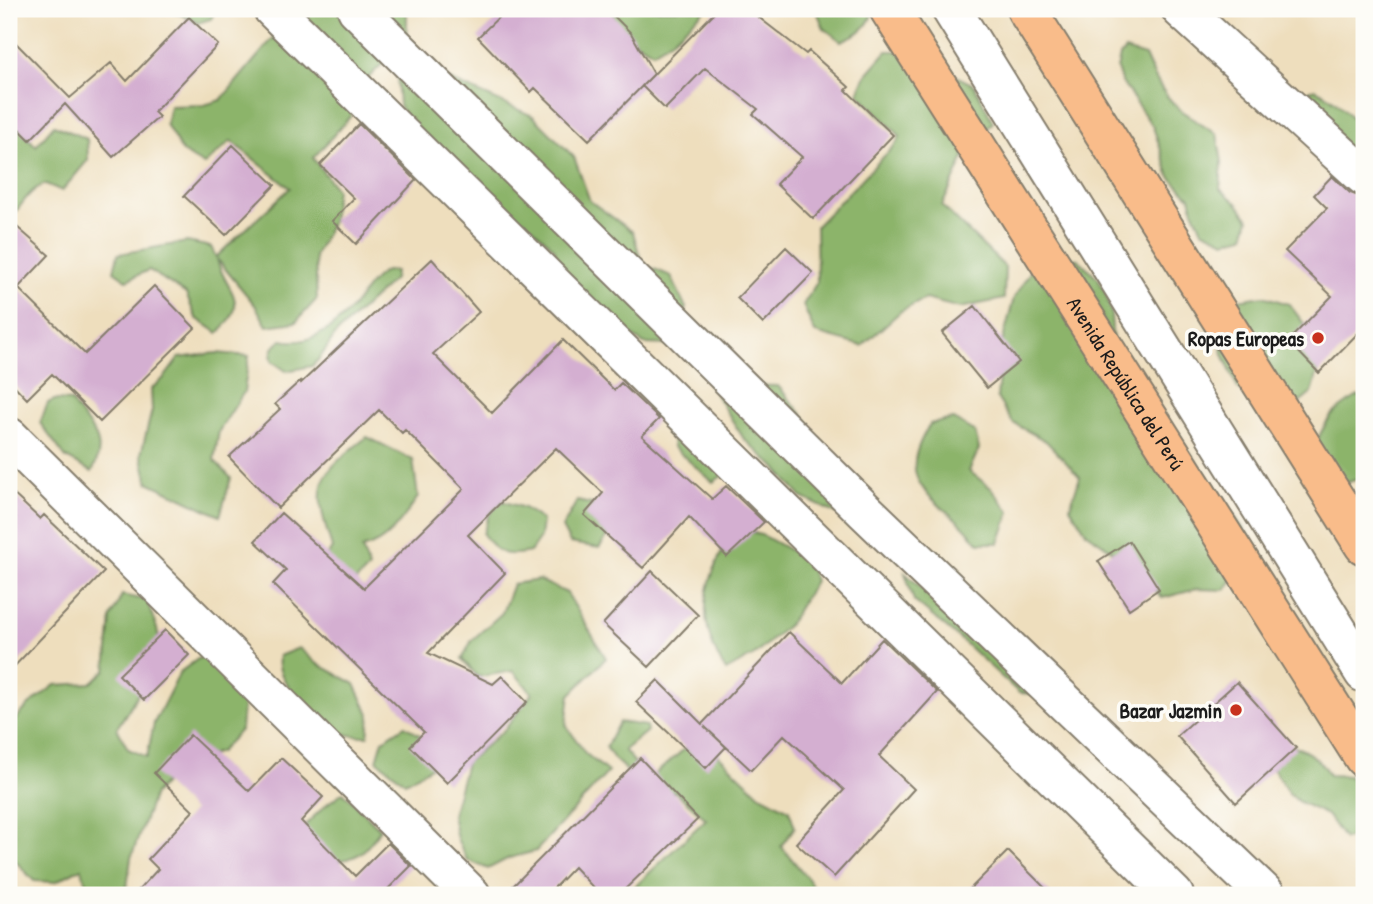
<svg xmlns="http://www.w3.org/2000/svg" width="1373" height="904" font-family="'Patrick Hand',sans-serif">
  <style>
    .forest { fill: #8cb46a; stroke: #546843; stroke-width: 2 }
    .building { fill: #d4afd1 }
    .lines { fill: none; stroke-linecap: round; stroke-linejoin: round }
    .minor-casing { stroke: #857d6c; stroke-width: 42 }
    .highway-casing { stroke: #857d6c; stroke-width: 42 }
    .minor { stroke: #fff; stroke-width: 38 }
    .highway { stroke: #f9bc8a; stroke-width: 38 }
    .poi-dot { fill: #c8321e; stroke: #fdfcf7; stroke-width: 2.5 }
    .labels { text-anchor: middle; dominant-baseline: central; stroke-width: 7; stroke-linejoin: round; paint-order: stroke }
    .poi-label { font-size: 21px; font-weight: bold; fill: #1c1c1c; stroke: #fdfcf7; text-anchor: end }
    .street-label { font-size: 21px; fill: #1c1c1c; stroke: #fdfcf7 }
  </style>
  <rect width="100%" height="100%" fill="#fdfcf7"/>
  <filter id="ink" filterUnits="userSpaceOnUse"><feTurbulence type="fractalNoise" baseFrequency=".0143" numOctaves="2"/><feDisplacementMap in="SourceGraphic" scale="14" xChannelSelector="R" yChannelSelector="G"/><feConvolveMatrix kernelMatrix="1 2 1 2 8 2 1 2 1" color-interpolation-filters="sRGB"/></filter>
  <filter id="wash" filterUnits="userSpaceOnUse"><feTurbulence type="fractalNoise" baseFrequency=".00686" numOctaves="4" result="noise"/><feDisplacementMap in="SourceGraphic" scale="28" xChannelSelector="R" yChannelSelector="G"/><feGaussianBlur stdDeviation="1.57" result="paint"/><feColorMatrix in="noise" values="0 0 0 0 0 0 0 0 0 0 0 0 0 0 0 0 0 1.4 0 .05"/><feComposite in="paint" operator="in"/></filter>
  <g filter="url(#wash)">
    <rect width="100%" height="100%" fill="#eedebd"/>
    <path class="forest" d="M169,9H216L211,19L198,23Z
      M258,9H407V40L369,77L350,117L313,158L336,189L332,221L315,256L317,299L296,322L267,326L255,305L217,259C225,292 253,300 218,333L196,318L186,294L149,270L127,280L114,271L118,254L187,242L211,247L216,257L290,188L231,141L204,165L182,152L166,124L170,106L204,105L221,100L274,37Z
      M612,9H706L673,39L653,52L616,30Z
      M816,9H873C870,28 858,34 841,41L824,28Z
      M1125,50L1145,56C1163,99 1177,111 1217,134L1222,162L1220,189L1238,204L1249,219L1244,236L1225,241L1202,230L1193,210L1190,197L1170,177L1153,127L1121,81L1117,69L1120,56Z
      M887,51H906L974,85L993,122L966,153L942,206L1005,267L1004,299L960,308L925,299L901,311L862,346L815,333L803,305L817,282L816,226L896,144L900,136L858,93L866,75Z
      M416,58L452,81L533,116L574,157L590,201L633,232L642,264L671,276L686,308L670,345L644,344L557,279L555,249L534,229L501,203H463L399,106L397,76Z
      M1315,89C1336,98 1349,114 1364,132V194L1300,94Z
      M9,119L36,146L54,125L87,139L88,160L62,191L46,184C27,190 23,206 9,219Z
      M1044,257L1078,259L1098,278L1106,295L1111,313L1113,345L1252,540L1254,550L1225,590L1197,589L1162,598L1138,569L1086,532L1070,507L1080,477L1046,441L1013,423L997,398L1002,343L1014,298L1030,272Z
      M385,271H395L394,279L337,333L319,359L312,366L286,371L272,361C270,351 273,346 282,340C307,346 332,330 349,311C362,297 368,282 385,271Z
      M1263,296L1289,304L1305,325L1318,371L1312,393L1297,405L1260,404L1238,389L1223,354L1219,322L1238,300Z
      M216,353L249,356L244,392L219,431L214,460L231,478L220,516L148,482L141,454L152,410L151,389L164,378L179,358Z
      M706,379L736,385L778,386L806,419L816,468L848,498L837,514L801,497L775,467L744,439Z
      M1358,396L1364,397V477L1343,484L1316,443C1328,416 1333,411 1358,396Z
      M54,400L71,401C88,429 110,437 92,472L66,458L40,423L48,403Z
      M953,419L975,432L979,449L969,471L991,488L1010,512L999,543H979C970,534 962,523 952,516C914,485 902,470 930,424Z
      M680,421L735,467L713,482L673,447L671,430Z
      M367,437L413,460L418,497C402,520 390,541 362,549L369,568L337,600L313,579L332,548C312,484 315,477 367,437Z
      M502,501L524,508L542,520L540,538L530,552C505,557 497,555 483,534L489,514Z
      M577,501L600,506L615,526L599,548L570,543L562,528Z
      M735,527L764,536L807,560L815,581L789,624L756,654L726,671C692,617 705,580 735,527Z
      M905,573L1039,694L1019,693L967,645L914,601Z
      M539,580L567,593L606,658L570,695L566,725L585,753L608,772L536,851L509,858L488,869L467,860L457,839L452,815L466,763L506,728L532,693L513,671L478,677L462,659L472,640L502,613L513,584Z
      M122,595L146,600C152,614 161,634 159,649C157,666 127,712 117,728L128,749L147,757L154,723L180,672L202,656L228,668L244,694L241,729L220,752L183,762L154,794L131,858L127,888C109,899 106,893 88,886L81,868L55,882L34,881L9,854V726L29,705L55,685L91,683L106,670L111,618Z
      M299,648L316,663L355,684L370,716L368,736C357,736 345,736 335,731C318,722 282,686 279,666C278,663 279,659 279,656Z
      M619,722L646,726L647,731L624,750L649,779L695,740L713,750L759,794L789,810L795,827L781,846L809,880L817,895H626L706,819L674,791L635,821L638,781L614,759L606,747Z
      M405,726L433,743L431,767L405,782L377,760L383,740Z
      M1276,741C1297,745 1318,754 1329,775L1349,776L1364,791L1363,834L1344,839L1327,815L1299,802L1289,794L1269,762Z
      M343,792L380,829C364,855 358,859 328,862L304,895H262L256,885L280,849L327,804Z"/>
    <g id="blocks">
      <path class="building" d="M507,9H607L631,33L654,74L589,140L535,88L531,92L478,37Z
        M718,9H748L806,54L809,51L849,87L846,90L893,135L813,219L776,184L802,157L753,114L758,109L705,68L665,109L642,86Z
        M189,17L218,45L154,112L159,117L113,157L65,104L30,140L9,119V36L70,98L111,63L127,81Z
        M359,124L416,180L356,244L332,221L354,198L320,165Z
        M233,145L275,185L226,235L184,196Z
        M1332,176L1350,193L1364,198V327L1319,373L1288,341L1332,296L1285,251L1327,208L1314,195Z
        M9,220L49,255L18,288L85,354L154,286L195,328L100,422L52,374L27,399L9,380Z
        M786,247L813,273L763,324L737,298Z
        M432,259L479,312L433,354L492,413L563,340L614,390L621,383L659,419L642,436L712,499L726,486L764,522L727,557L689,517L643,568L584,515L603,493L556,448L468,535L505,573L428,653L493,684L502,676L527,702L447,783L410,746L424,732L273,584L286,570L255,541L281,513L364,588L464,489L405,430L402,433L379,410L278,508L229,457L280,409L275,404L300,381L301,383Z
        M975,306L1019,362L987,388L942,333Z
        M9,490L40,519L44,515L104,572L9,672Z
        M1129,541L1159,589L1129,609L1098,561Z
        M652,571L698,615L649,667L603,624Z
        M165,630L189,655L144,700L119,675Z
        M789,632L842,683L882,639L937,692L879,756L914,789L834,877L796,843L844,790L784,735L751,770L704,726L726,747L706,768L636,702L658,680L702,724Z
        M1237,682L1296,748L1236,803L1177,736Z
        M190,735L249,791L281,758L323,797L301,821L355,876L388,843L411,866L382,895H134L158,869L148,859L193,811L154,773Z
        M640,758L698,819L619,895H600L574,867L547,895H504Z
        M1008,851L1052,895H964Z"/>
    </g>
  </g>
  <g filter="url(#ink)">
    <use href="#blocks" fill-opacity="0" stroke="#857d6c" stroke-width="2"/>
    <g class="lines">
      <defs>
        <path id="minor" d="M273,9L1174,895
          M357,9L865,511L1266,895
          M951,9L1364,673
          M1181,9L1364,176
          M9,437L471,895"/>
        <g id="highway">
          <path id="s1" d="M889,9L1364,758"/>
          <path d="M1026,9L1364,545"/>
        </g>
      </defs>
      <use href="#minor" class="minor-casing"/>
      <use href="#highway" class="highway-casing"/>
      <use href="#minor" class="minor"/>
      <use href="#highway" class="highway"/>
    </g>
  </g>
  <g class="poi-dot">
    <circle cx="1318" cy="338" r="7"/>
    <circle cx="1236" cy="710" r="7"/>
  </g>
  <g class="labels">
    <g class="poi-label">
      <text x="1304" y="338">Ropas Europeas</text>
      <text x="1222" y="710">Bazar Jazmin</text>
    </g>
    <g class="street-label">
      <text stroke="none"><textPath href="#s1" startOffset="443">Avenida República del Perú</textPath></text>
    </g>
  </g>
  <rect width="1373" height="904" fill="none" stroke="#fdfcf7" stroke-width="35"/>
</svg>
